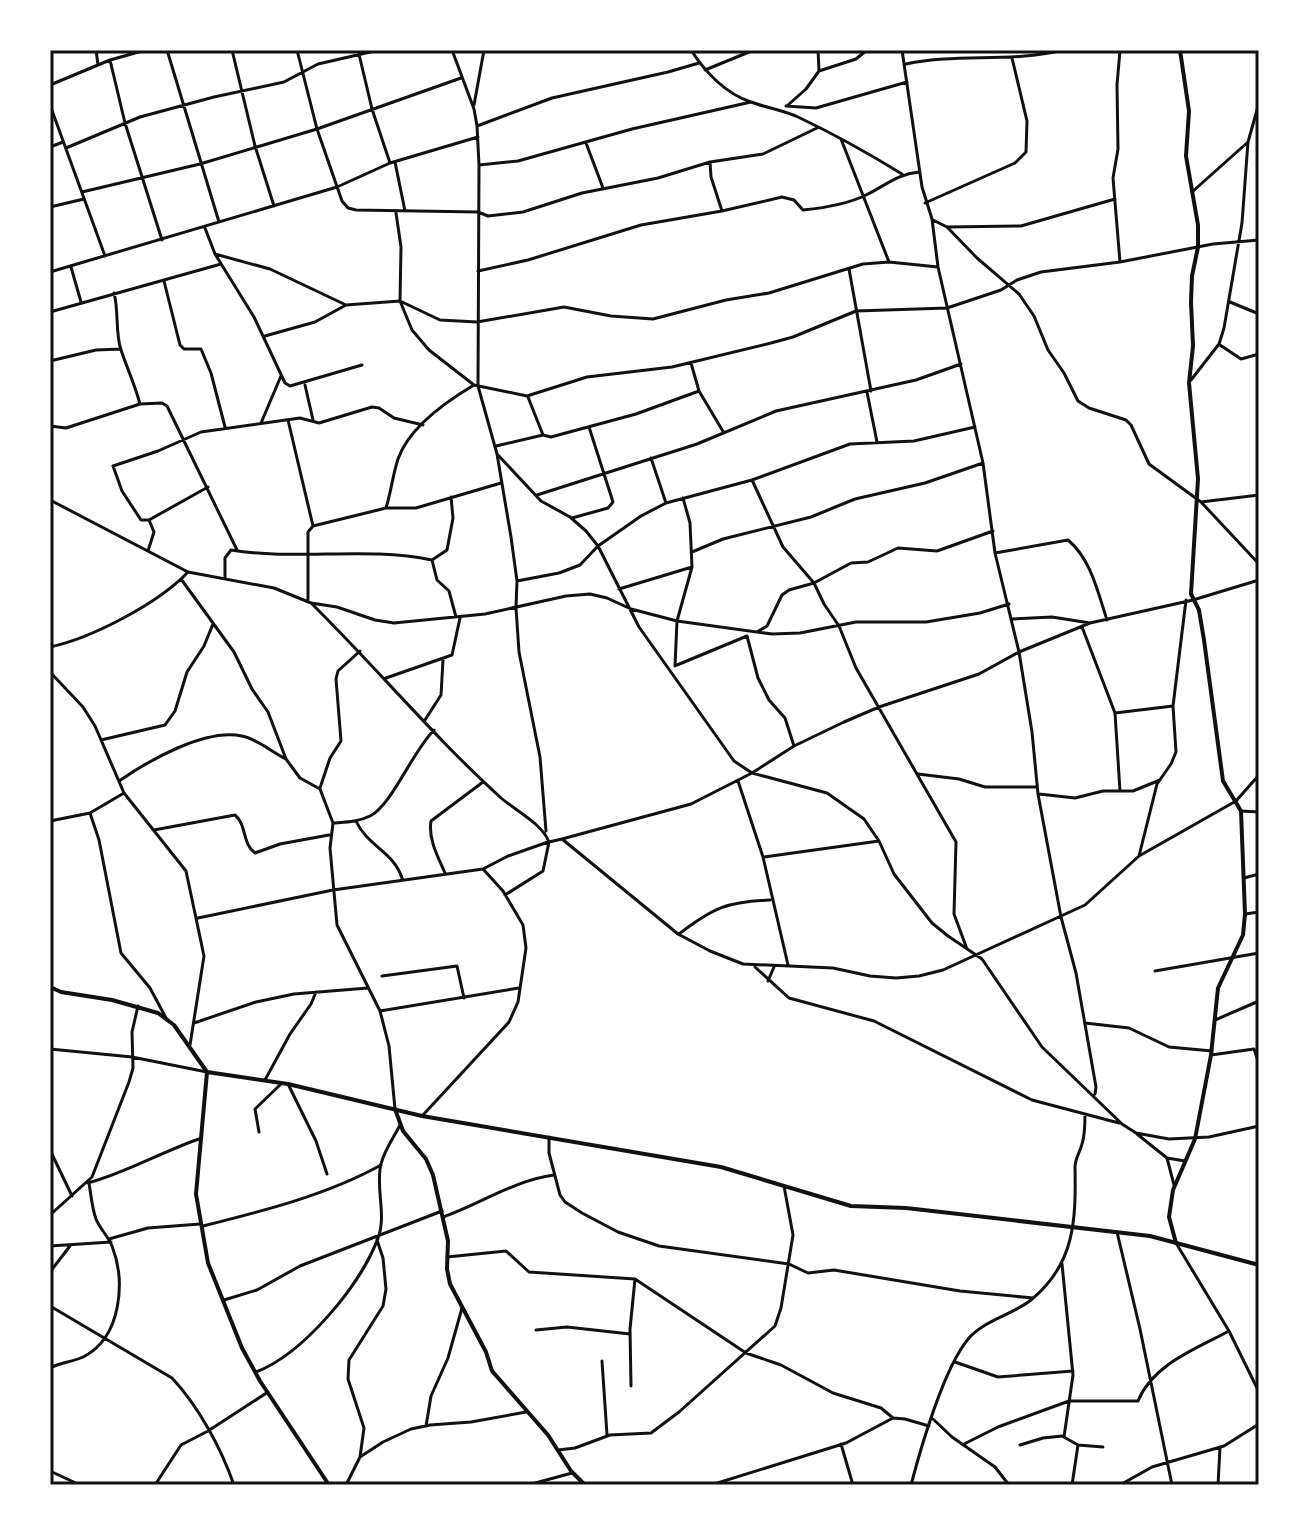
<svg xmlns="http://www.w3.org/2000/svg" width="1309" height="1535" font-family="Georgia,serif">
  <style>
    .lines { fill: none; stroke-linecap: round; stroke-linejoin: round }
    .minor { stroke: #111; stroke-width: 3 }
    .tertiary { stroke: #111; stroke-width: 4 }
    .neatline { fill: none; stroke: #111; stroke-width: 3 }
  </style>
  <rect width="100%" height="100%" fill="#fff"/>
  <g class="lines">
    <path class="minor" d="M96,50L98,65
      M167,50L219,222
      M232,50L255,146L274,206
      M297,50L317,129L342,201L348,208L356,210L478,212L488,216L523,212L582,193L658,178L710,162L763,154L817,128
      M358,50L372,109L390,163
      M452,50L474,109L477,126L479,165L478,386L497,454L511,537L517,581L516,608L519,652L540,757L546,831
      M691,50C705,72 726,94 751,102C767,108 783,110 798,117C834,134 868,153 902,174
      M818,50L819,70
      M902,50L922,187L932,219L938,267L983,463L995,553L1019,652L1032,732L1038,794L1061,917L1076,973L1096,1087L1095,1094
      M110,60L125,123L162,240
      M906,64C958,53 1011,63 1063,50
      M705,70L754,50
      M50,85L110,60L146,50
      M50,105L105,256
      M474,105L484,50
      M788,105L806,89L819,71L856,59L867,50
      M786,106L816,108L907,82
      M477,126L552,98L668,72L699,63
      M841,139L889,262
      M586,143L603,188
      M50,147L63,142
      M66,148L140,117L214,97L284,82L318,64L379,50
      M395,162L405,211
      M710,162L711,177L722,211
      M479,165L518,161L632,129L751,102
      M82,192L200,164L317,129L461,78
      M1192,192L1248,142
      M925,203L1015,163L1026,152L1027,121L1012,58
      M50,207L84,199
      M396,213L401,247L400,301L412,330L429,350L474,385L527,396L587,377L672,367L771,343L793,337L856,311L947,308L1001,290L1017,280L1041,272L1120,262L1213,244L1259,240
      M933,220L947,227L977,258L1019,294L1034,316L1048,350L1064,373L1078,401L1089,408L1126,420L1131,425L1149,464L1201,502L1259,564
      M947,227L1021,226L1115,199
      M205,228L215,254L254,317L285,383L290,386L362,365
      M215,254L270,269L346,305L400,301L440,320L477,322L564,307L611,316L653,319L726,300L769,293L863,264L889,262L938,267
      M1120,262L1113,178L1118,149L1117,85L1120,50
      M71,267L81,302
      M849,269L871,391
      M478,271L528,260L641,225L722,211L782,197L794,200L803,210C823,208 848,204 866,195C885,186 897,174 919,172
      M50,272L337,187L390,163L478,137
      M164,281L180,345L184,349H201L211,373L225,427
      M1230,302L1259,314
      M50,312L221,264
      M265,336L315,322L346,305
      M1220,345L1241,359L1259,354
      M50,361L96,350L121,349
      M691,363L699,391L724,433
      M1191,380L1219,344L1224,328L1242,223L1248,142L1259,103
      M305,385L313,420
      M867,392L877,442
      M528,397L543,435
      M140,404L162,403L167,406L237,550
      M288,420L313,526L308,532V599
      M261,423L281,376
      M50,426L66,428L140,404C135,385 127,368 121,350C115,332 119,311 114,293
      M496,446L543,435L551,437L636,414L699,391
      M497,454L541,501L570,517L586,531L598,546L639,627L734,761L752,773L827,793L864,819L879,841L894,874L932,923L948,936L982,959L1042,1047L1122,1124L1136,1133L1169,1139L1209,1137L1259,1126
      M651,458L666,503
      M752,480L783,547L814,583L824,604L839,626L856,668L956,842L954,914L967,949
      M208,487L149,520H141L122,491L113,466L158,451L201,432L300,418L319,423L372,407L379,408L394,418L423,425
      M537,495L697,444L776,411L916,380L961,364
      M50,500L188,572L274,588L311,603C375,666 433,736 500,797C514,810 542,823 549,842L562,839L678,934L710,951L743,964L833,968L870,976L896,978L919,976L943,970L1085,905L1139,856L1236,801L1259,775
      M1201,502L1259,495
      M386,508C391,492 393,474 398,459C409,427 447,401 474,385
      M572,518L608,508L613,502L589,427
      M313,526L386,508H416L501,483
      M148,551L154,532L149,520
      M692,552L723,539L811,517L855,499L925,483L983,463
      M995,553L1068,540C1091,559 1098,593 1107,620
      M432,560L437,580L449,591L456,617
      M225,577V558L231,550C297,561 366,546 432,560L447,550L453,518L451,497
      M181,579L234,652L252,689L268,712L286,759L300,778L320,789L333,823L330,848L337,925L380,1011L389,1046L395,1109
      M517,581L559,573L580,565L598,546L641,516L666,503L752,480L850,444L914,441L975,427
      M619,589L692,567
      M311,603L337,607L375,620L394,623L485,614L566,596L590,594L607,598L631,609L677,621L772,634L800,633L856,622H926L980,613L1009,604
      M1012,619L1052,617L1090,623
      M1082,627L1115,713L1120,791
      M757,632L767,626L782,595L789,590L814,583L851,563L868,562L898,548L937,551L993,531
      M747,636L758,678L769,700L785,718L794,746
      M50,647C92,638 159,603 188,572
      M677,665L747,636
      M675,666L677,621L692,567L690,523L683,498
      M50,672L83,707L95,726L124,793L186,871L204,956L190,1045
      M386,678L452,655L460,618
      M1115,713L1173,706
      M425,720L441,695L443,660
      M101,740L165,725L175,711L187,672L204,646L213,624
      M918,774L959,779L985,787H1037
      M119,781C148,761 205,728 242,736C257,739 272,752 286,759
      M738,781L763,857L788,965
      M320,788L330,758L341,741L336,679L338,671L360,651
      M1039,794L1075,798L1103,791H1133L1160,780
      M1241,811L1259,812
      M90,813L99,840L121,953L150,988L166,1018
      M50,821L90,813L124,793
      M356,821C367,846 394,852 402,878
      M333,823C346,822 358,822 370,816C392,805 412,752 434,730
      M154,830L235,815C247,825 242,844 255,853L280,844L329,835
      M562,839L691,804L752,773L794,746L844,722L879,707L979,674L1019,652L1090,623L1193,600L1259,580
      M1139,856L1157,784L1171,764L1176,752L1173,706L1186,600
      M764,857L879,841
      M445,873C438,857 428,839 431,821L483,782
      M1244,878L1259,874
      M505,895L543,871L549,842
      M1245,914L1259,912
      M198,918L333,890L483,869L508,856L548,842
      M679,934C714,907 727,902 770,900
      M755,967L789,998L874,1021L1032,1100L1119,1123
      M1155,971L1259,953
      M382,976L457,966L464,998
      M768,981L774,967
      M380,1011L519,988
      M1215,1020L1259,1001
      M194,1023L256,1002L294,994L368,988
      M1085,1023L1129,1028L1169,1047L1212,1051
      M50,1049L132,1057L207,1072
      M1211,1055L1254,1049L1259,1064
      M265,1080L290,1034L311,1004L316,992
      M288,1084L316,1141L327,1174
      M423,1115L509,1022L518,1002L526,948L523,925L503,891L483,869
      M259,1132L255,1109L282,1083
      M1137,1134L1167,1158L1185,1161
      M549,1137V1153L560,1195L565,1202L582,1213L618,1232L659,1246L789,1264L808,1273L834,1270L960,1291L1033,1298
      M50,1150L72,1196
      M1167,1158L1174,1185
      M88,1183C126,1173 161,1152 199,1139
      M50,1215L92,1177L129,1082L133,1068L132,1032L138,1006
      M443,1217C480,1204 515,1180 554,1175
      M203,1226C263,1211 327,1195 381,1165
      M1117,1232L1140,1329L1172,1485
      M109,1239L148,1228L200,1224
      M1176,1243L1229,1331L1259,1392
      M50,1246L111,1242
      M447,1257L506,1251L529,1272L635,1279L746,1353L781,1365L833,1393L881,1408L893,1418
      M1062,1264L1073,1375L1064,1437
      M50,1272L70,1246
      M224,1300L257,1290L300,1266L442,1211
      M50,1306L172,1378C199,1407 221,1448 234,1485
      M536,1330L567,1327L630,1334
      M602,1361L607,1435
      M955,1362L998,1377L1073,1371
      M50,1368C61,1362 74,1362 85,1356C121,1336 126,1282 112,1246C108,1236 100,1229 96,1219C92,1208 91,1195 89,1183
      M256,1372C303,1354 361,1285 378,1238C387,1215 375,1187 381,1164C384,1151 394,1137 400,1125
      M631,1386L630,1329L635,1279
      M933,1419L952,1437L995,1467L1009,1485
      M426,1426L431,1396L448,1358L462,1308
      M841,1444L853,1485
      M964,1444L998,1427L1069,1401H1138C1153,1364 1196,1349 1229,1331
      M1020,1445L1043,1438L1062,1436L1078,1445L1103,1447
      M558,1450L575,1448L610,1435L651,1433L679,1412L775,1326L781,1308L793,1235L784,1186
      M360,1457L383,1442L411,1429L430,1425L471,1422L526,1412
      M50,1471L80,1485
      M155,1485L181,1445L208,1431L268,1392
      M346,1485L360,1457L364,1428L348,1379L349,1360L383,1306L386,1289L383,1258L377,1240
      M528,1485L572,1473
      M711,1485L846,1443L893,1418L905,1419L929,1426
      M911,1485C921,1447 944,1367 969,1338C985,1320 1012,1315 1031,1300C1075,1264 1076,1220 1075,1167C1075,1159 1080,1152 1082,1144C1085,1135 1085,1124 1085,1114
      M1072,1485L1078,1445
      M1120,1485L1152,1467L1224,1446L1259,1424
      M1218,1485L1220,1447"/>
    <path class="tertiary" d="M50,987L61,992L112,1000L158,1013L174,1025L207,1072L196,1194L208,1263L242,1348L260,1381L329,1485
      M207,1072L288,1084L422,1116L721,1167L851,1206L906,1208L1150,1236L1259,1265
      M395,1109L403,1131L426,1159L433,1175L448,1241L447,1269L450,1284L486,1352L492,1371L548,1435L571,1471L585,1485
      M1176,1243L1169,1217L1173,1190L1195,1139L1211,1055L1218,988L1243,935L1245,914L1241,811L1223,781L1204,640L1199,610L1191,594L1198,479L1189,383L1193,346L1191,302L1192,276L1198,247V225L1186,156L1189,111L1180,50"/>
  </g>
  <rect width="1309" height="1535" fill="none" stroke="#ffffff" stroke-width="104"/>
  <rect x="52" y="52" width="1205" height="1431" class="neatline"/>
</svg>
